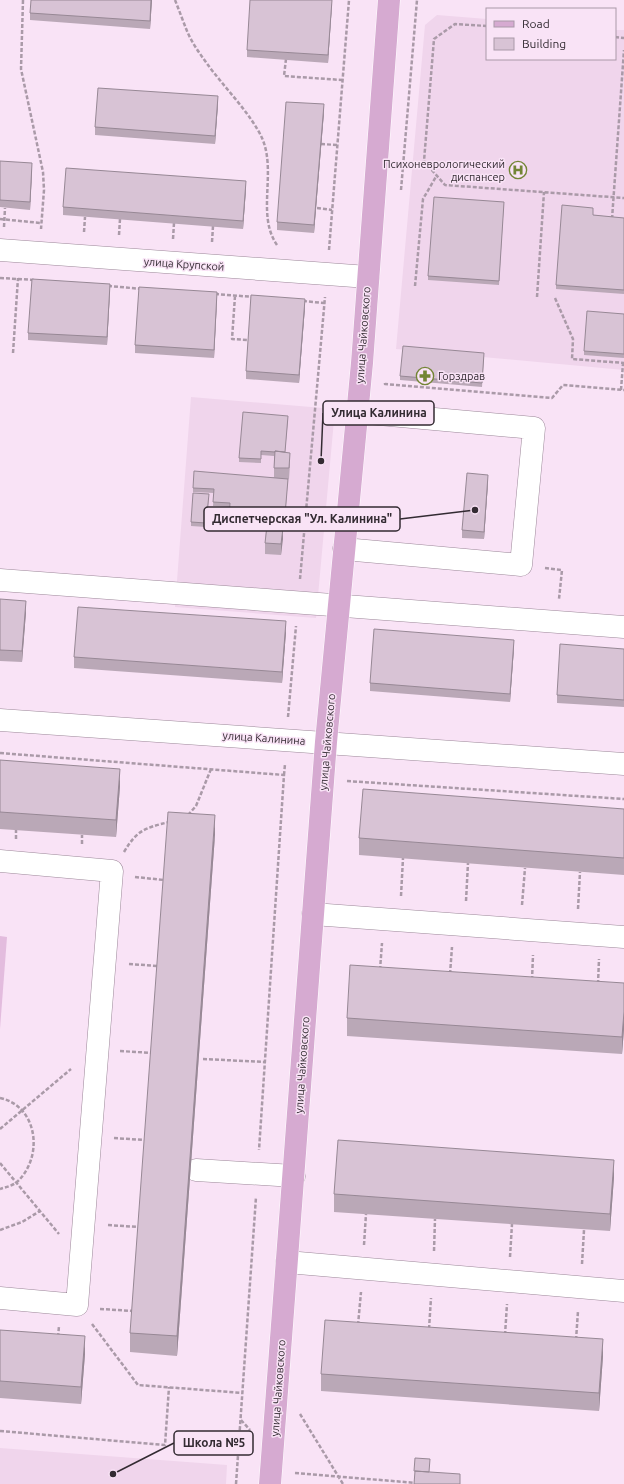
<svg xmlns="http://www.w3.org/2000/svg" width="624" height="1484" font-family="Ubuntu,sans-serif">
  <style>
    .built { fill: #f0d5ec }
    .grass { fill: #e3bcde }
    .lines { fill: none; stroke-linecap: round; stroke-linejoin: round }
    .minor-casing { stroke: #9c8899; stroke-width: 23 }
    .major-casing { stroke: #fff; stroke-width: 23 }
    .path { stroke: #aa9aa8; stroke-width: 2.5; stroke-dasharray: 4 2; stroke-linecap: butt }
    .minor { stroke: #fff; stroke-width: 22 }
    .major { stroke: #d6aad1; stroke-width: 22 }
    .wall { fill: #baa8b7 }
    .shaded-wall { fill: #978895 }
    .building { fill: #d8c3d5; stroke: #978895 }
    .labels { text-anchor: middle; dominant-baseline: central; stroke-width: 3; stroke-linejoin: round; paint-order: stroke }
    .poi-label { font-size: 11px; fill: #332b32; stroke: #f9e3f6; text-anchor: end }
    .street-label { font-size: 11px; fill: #332b32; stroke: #f9e3f6 }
    .leader { fill: none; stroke: #332b32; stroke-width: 1.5 }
    .callout-dot { fill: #332b32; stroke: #f9e3f6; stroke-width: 1.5 }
    .callout { fill: #f9e3f6; stroke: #332b32; stroke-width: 1.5 }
    .callout-label { font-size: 12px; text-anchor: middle; font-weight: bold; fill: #332b32 }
  </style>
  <rect width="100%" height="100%" fill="#f9e3f6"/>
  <path class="built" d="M437,15L487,19V59H615V30H624V370L396,349L425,25Z
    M191,397L335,409L316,618L175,607Z
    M0,1448L227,1465L226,1484H0Z"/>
  <path class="grass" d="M0,936L7,937L0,1029Z"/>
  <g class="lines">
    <defs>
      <path id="minor" d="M0,250L368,277
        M344,549L521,565L534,428L357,412
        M0,580L624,627
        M0,720L624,764
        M0,861L112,871L77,1305L0,1298
        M313,914L624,937
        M196,1170L294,1176
        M287,1262L624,1291"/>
      <path id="major" d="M270,1484L326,742L362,363L389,0"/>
    </defs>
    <use href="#minor" class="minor-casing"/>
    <use href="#major" class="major-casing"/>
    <path class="path" d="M23,0L21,69L43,172L44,190L41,229
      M175,0C179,10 183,21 187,31C192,43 200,54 208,65C224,87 251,114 262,138C277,172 256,215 277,245
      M487,26L455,24L434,39L424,161L445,185L624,198
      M615,37L624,38
      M286,59L284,76L342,80
      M321,144L337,145
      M401,190L417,0
      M317,208L332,210
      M0,219L41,223
      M612,219L624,50
      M4,227L5,208
      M84,232L85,217
      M119,235L120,219
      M173,239L174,223
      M212,242L213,226
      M329,250L349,0
      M0,278L35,280
      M108,286L143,289
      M415,286L423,199L437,175
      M215,294L254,297
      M235,296L232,339L248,340
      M537,297L544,192
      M555,298L573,339L572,359L624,363
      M303,301L324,303
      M13,353L18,278
      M385,383V384L552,398L563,385L624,390
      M621,390L623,363
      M285,511L306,512
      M545,568L562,570L559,599
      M300,579L325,297
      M288,717L296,626
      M0,753L284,775L259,1150
      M284,775L285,764
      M347,781L624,799
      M188,815L196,806L211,769
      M16,839V830
      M82,844V835
      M124,852C137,830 145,828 169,822
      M135,877L164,880
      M401,896L403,858
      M466,901L468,863
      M522,905L525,868
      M578,909L580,872
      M129,964L158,966
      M380,970L382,943
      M450,974L452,947
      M532,980L533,955
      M598,984L599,959
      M120,1051L152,1053
      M203,1059L265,1062
      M0,1098C38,1106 44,1157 17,1182C12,1186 6,1187 0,1189
      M0,1129L71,1069
      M114,1138L145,1140
      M0,1163L59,1234
      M108,1225L139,1227
      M0,1230L22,1222L40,1211
      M364,1245L366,1214
      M434,1251L435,1219
      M510,1257L512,1224
      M582,1264L584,1230
      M100,1309L133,1311
      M92,1324L138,1385L243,1393
      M358,1325L361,1292
      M429,1329L431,1298
      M505,1335L507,1304
      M58,1337L59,1326
      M576,1340L578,1311
      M300,1414L343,1484
      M241,1420L250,1430
      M0,1431L165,1445L169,1387
      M295,1473L417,1483
      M236,1484L256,1197"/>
    <use href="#minor" class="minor"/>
    <use href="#major" class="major"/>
  </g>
  <path class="wall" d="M152,0L150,29L30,20V13Z
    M332,4L328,63L247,57V50Z
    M218,104L215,144L95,135V127Z
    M324,112L314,233L277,230V222Z
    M0,161L32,171L30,210L0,207Z
    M246,189L243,229L63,215V207Z
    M504,202L499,285L428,280V276Z
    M593,215L624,218V294L556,289V285Z
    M110,291L107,345L28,340V333Z
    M217,300L214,358L135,353V345Z
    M305,307L299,383L246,379V371Z
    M624,314V358L584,355V351Z
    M484,357L482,387L400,380V376Z
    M288,420L285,452L290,464L289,479H288L284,531H283L281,555L265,554V543L266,530L229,526L230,507L213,506L214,493L193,492V488L274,477V456L261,455V463L239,462V458Z
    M488,483L484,539L462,538V530Z
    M209,498L206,527L191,526V522Z
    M0,599L26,612L22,662L0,661Z
    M286,632L282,683L74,668V657Z
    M514,648L510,702L370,691V683Z
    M624,649V707L557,703V695Z
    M0,760L120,786L116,837L0,829Z
    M624,809V875L359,855V838Z
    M215,835L177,1356L130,1352V1333Z
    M624,983V1029L622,1054L347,1036V1018Z
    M614,1177L610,1231L334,1212V1194Z
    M0,1330L85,1354L81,1404L0,1398Z
    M603,1356L599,1411L321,1391V1374Z"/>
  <path class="shaded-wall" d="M151,0H152L150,29V21Z
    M332,0V4L328,63V55Z
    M218,96V104L215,144V136Z
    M324,104V112L314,233V225Z
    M32,163V171L30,210V202Z
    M246,181V189L243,229V221Z
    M110,284V291L107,345V337Z
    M217,292V300L214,358V350Z
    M305,299V307L299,383V375Z
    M488,475V483L484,539V532Z
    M283,528V539L281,555V544Z
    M26,601V612L22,662V651Z
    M286,621V632L282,683V672Z
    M514,640V648L510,702V694Z
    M120,769V786L116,837V820Z
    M215,815V835L177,1356V1336Z
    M624,1012V1029L622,1054V1037Z
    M614,1160V1177L610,1231V1214Z
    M85,1336V1354L81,1404V1387Z
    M603,1339V1356L599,1411V1393Z"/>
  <path class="building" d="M31,0H151L150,21L30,13Z
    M250,0H332L328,55L247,50Z
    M98,88L218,96L215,136L95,127Z
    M286,102L324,104L314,225L277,222Z
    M0,161L32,163L30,202L0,200Z
    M66,168L246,181L243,221L63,207Z
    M434,197L504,202L499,281L428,276Z
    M562,205L593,208V215L624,218V290L556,285Z
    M32,279L110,284L107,337L28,333Z
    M139,287L217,292L214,350L135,345Z
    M251,295L305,299L299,375L246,371Z
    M587,311L624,314V354L584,351Z
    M403,346L484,353L482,383L400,376Z
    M243,412L288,416L285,452L275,451V452L261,451V459L239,458Z
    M275,451L290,453L289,468H274Z
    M194,471L288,479L284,527L229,522L230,503L213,502L214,489L193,488Z
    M467,473L488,475L484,532L462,530Z
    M193,493L209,494L206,523L191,522Z
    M267,526L283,528L281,544L265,543Z
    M0,599L26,601L22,651L0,650Z
    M78,607L286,621L282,672L74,657Z
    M374,629L514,640L510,694L370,683Z
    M560,644L624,649V700L557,695Z
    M0,760L120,769L116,820L0,812Z
    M363,789L624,809V858L359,838Z
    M168,812L215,815L177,1336L130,1333Z
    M350,965L624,983V1012L622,1037L347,1018Z
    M338,1140L614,1160L610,1214L334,1194Z
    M325,1320L603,1339L599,1393L321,1374Z
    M0,1330L85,1336L81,1387L0,1381Z
    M415,1458L430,1459L429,1472L414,1471Z
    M415,1471L460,1474V1484H414Z"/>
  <defs>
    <symbol id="hospital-ring" viewBox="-11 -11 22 22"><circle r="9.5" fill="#f9e3f6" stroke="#738535" stroke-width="1.5"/><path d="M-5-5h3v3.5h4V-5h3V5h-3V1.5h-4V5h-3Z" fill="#738535"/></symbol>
    <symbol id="pharmacy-ring" viewBox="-11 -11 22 22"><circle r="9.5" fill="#f9e3f6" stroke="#738535" stroke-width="1.5"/><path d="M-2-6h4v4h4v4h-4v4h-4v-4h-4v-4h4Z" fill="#738535"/></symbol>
  </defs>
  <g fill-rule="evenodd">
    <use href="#hospital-ring" x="508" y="160" width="20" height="20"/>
    <use href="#pharmacy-ring" x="415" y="366" width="20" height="20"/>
  </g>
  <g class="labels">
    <g class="poi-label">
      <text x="505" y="164">Психоневрологический<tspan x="505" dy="13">диспансер</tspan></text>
      <text x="438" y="376" text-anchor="start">Горздрав</text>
    </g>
    <g class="street-label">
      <text transform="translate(184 264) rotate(4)">улица Крупской</text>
      <text transform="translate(363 335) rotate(-86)">улица Чайковского</text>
      <text transform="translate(264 738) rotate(4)">улица Калинина</text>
      <text transform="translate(327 742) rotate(-85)">улица Чайковского</text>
      <text transform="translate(302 1065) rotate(-86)">улица Чайковского</text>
      <text transform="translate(278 1388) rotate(-86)">улица Чайковского</text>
    </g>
  </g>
  <path class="leader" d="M321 461L323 413M475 510L400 519M113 1474L174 1443"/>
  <g class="callout-dot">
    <circle cx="321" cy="461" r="4"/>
    <circle cx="475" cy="510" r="4"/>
    <circle cx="113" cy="1474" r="4"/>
  </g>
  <g class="callout">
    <rect x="323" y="401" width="111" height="24" rx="4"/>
    <rect x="204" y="507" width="196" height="24" rx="4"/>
    <rect x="174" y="1431" width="79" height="24" rx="4"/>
  </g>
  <g class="callout-label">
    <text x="379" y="417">Улица Калинина</text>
    <text x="302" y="523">Диспетчерская "Ул. Калинина"</text>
    <text x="214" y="1447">Школа №5</text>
  </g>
  <rect x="486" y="8" width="130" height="52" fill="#f9e3f6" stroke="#aa99a8"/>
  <rect x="494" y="21" width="20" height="6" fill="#d6aad1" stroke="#aa99a8"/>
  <text x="522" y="28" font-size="12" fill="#332b32">Road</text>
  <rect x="494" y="38" width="20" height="12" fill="#d8c3d5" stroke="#aa99a8"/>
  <text x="522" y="48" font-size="12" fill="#332b32">Building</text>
</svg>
